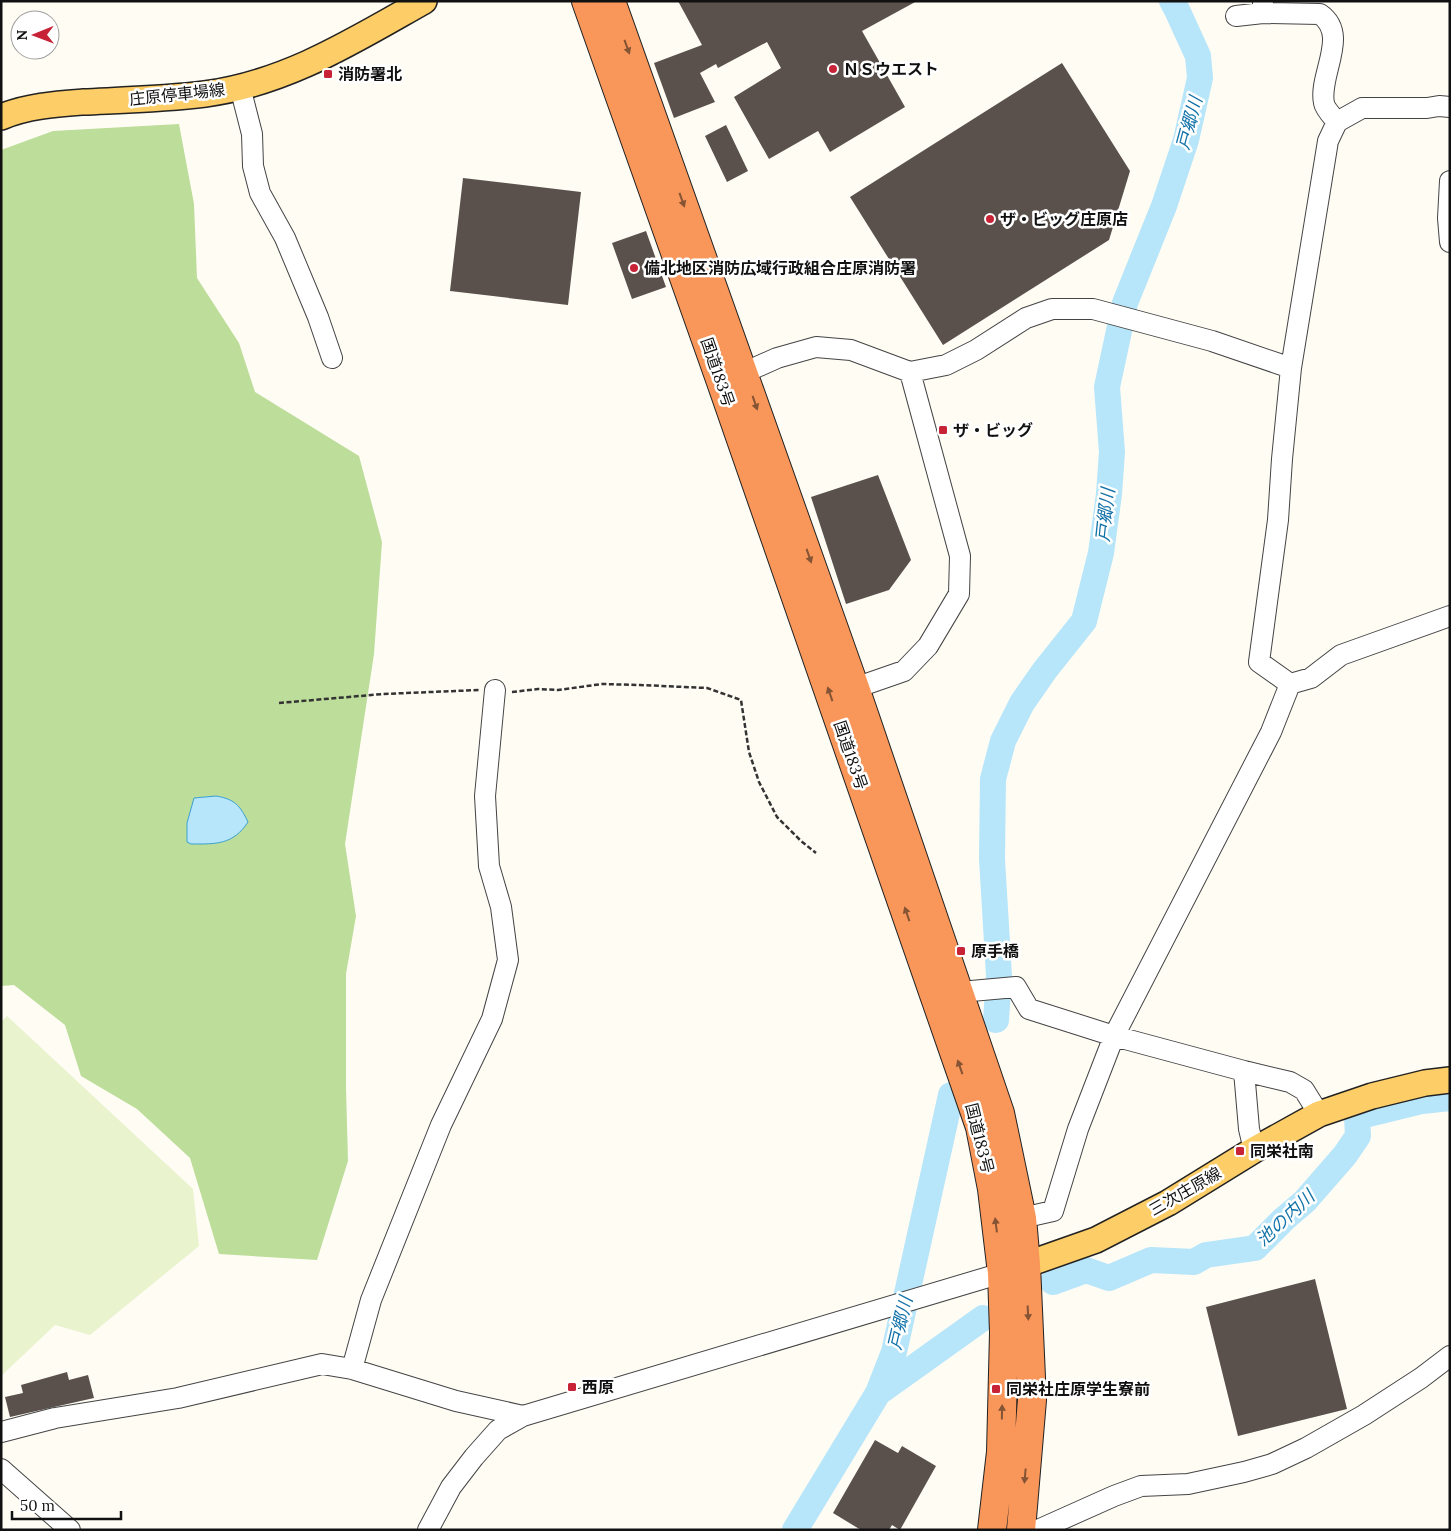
<svg xmlns="http://www.w3.org/2000/svg" width="1451" height="1531" font-family="Lora,'Noto Sans JP',serif">
  <style>
    .forest { fill: #bddd9a }
    .pitch { fill: #e9f3ce }
    .water { fill: #b7e5f9; stroke: #3ba1d3 }
    .lines { fill: none; stroke-linecap: round; stroke-linejoin: round }
    .river { stroke: #b7e5f9; stroke-width: 26 }
    .building { fill: #5a514c }
    .minor-casing { stroke: #444; stroke-width: 22 }
    .major-casing { stroke: #222; stroke-width: 28 }
    .highway-casing { stroke: #222; stroke-width: 30 }
    .path { stroke: #333; stroke-width: 2.5; stroke-dasharray: 5 2.5; stroke-linecap: butt }
    .minor { stroke: #fff; stroke-width: 20 }
    .major { stroke: #fdcd67; stroke-width: 25 }
    .highway { stroke: #f99659; stroke-width: 28 }
    .oneway { fill: #855435 }
    .poi-dot { fill: #c72236; stroke: #fff; stroke-width: 2 }
    .labels { text-anchor: middle; dominant-baseline: central; stroke-width: 5; stroke-linejoin: round; paint-order: stroke }
    .poi-label { font-size: 16px; font-weight: bold; fill: #111; stroke: #fff; text-anchor: start }
    .street-label { font-size: 16px; fill: #111; stroke: #fff }
    .water-label { font-size: 18px; font-style: italic; fill: #1373a9; stroke: #fff }
  </style>
  <rect width="100%" height="100%" fill="#fffcf4"/>
  <path class="forest" d="M179,124L194,204L197,278L239,343L255,392L359,456L382,542L374,654L345,844L356,916L346,974V1088L348,1161L317,1260L219,1254L190,1158L137,1109L81,1076L65,1025L14,985L1,986V150L53,131Z"/>
  <path class="pitch" d="M7,1016L193,1189L199,1246L90,1335L55,1325L1,1376V1022Z"/>
  <path class="water" d="M216,796C234,799 240,805 248,822C233,845 216,844 191,844L187,842V823L194,798Z"/>
  <g class="lines">
    <path class="river" d="M996,1020L999,976L992,859L993,779L1003,741L1022,703L1045,670L1084,621L1101,553L1109,494L1112,452L1107,387L1125,303L1164,206L1186,140L1200,78L1198,56L1177,10L1172,1
      M1053,1282L1086,1270L1109,1278L1151,1260L1194,1262L1206,1255L1255,1248L1284,1219L1305,1201L1345,1155L1358,1136L1357,1117L1422,1101L1450,1098
      M878,1393L983,1318
      M795,1530L878,1393L894,1352L951,1095"/>
  </g>
  <path class="building" d="M678,1H917L862,31L905,107L830,152L818,131L769,159L734,97L781,68L767,42L718,68L716,64L700,73L715,102L674,118L654,63L702,45Z
    M1062,63L1130,171L1109,240L943,345L850,197Z
    M726,125L748,171L727,182L705,136Z
    M463,178L581,192L568,305L450,291Z
    M646,231L666,287L632,299L612,243Z
    M878,475L911,560L889,590L846,604L811,497Z
    M1315,1279L1347,1409L1238,1436L1206,1307Z
    M67,1372L69,1380L88,1375L94,1398L10,1417L5,1397L23,1393L21,1385Z
    M875,1440L898,1453L902,1446L936,1466L900,1530L892,1525L889,1530H861L833,1513Z"/>
  <g class="lines">
    <defs>
      <path id="minor" d="M1263,1V13L1320,14C1350,35 1318,75 1324,103C1325,109 1333,117 1337,122
        M1236,16L1263,13
        M240,87L252,134L253,166L260,193L285,238L318,317L332,358
        M1450,181L1448,218L1450,242
        M730,379L777,358L816,347L851,350L910,372L946,365L976,350L1026,318L1052,309H1093L1212,341L1291,368
        M1290,684L1259,662L1278,520L1282,459L1291,368L1328,141L1337,122L1362,108H1427L1439,106L1450,107
        M1290,684L1311,678L1341,655L1450,616
        M855,688L904,671L928,646L959,594L960,556L910,372
        M960,992L1016,987L1029,1009L1114,1036L1244,1071L1290,1082L1304,1090L1319,1114
        M1244,1071L1249,1129L1254,1150
        M1022,1218L1053,1211L1078,1129L1114,1036L1271,732L1290,684
        M352,1369L371,1300L441,1125L492,1019L508,960L501,907L489,866L485,796L495,690
        M1,1432L55,1418L178,1398L322,1364L352,1369L456,1401L523,1416
        M1,1469L70,1530
        M428,1530L451,1487L474,1457L498,1430L523,1416L1002,1273
        M1038,1530L1114,1496L1141,1486L1188,1484L1244,1472L1272,1464L1306,1448L1364,1415L1421,1378L1450,1356"/>
      <path id="major" d="M1,117C27,106 56,104 83,102C124,100 165,99 205,94C287,83 353,41 424,1
        M1008,1271L1096,1240L1168,1203L1254,1150L1319,1114L1372,1096L1425,1083L1450,1080"/>
      <path id="highway" d="M586,1L721,382L980,1127L992,1189L1002,1273L1004,1333L1001,1452L992,1530
        M611,1L855,688L1000,1113L1022,1218L1026,1265L1032,1400L1021,1530"/>
    </defs>
    <use href="#minor" class="minor-casing"/>
    <use href="#major" class="major-casing"/>
    <use href="#highway" class="highway-casing"/>
    <path class="path" d="M512,692L538,689L558,690L602,684L640,685L707,688L741,700L749,752L759,782L777,817L801,841L816,853
      M279,703L383,694L479,690"/>
    <use href="#minor" class="minor"/>
    <use href="#major" class="major"/>
    <use href="#highway" class="highway"/>
  </g>
  <defs><path id="oneway-solid" d="M-6-.8H1V-3.2L6.5 0L1 3.2V.8H-6Z" transform="scale(1.25)"/></defs>
  <g class="oneway">
    <use href="#oneway-solid" transform="translate(627 47) rotate(70)"/>
    <use href="#oneway-solid" transform="translate(682 200) rotate(70)"/>
    <use href="#oneway-solid" transform="translate(755 403) rotate(71)"/>
    <use href="#oneway-solid" transform="translate(809 556) rotate(71)"/>
    <use href="#oneway-solid" transform="translate(830 694) rotate(-109)"/>
    <use href="#oneway-solid" transform="translate(907 914) rotate(-109)"/>
    <use href="#oneway-solid" transform="translate(960 1067) rotate(-109)"/>
    <use href="#oneway-solid" transform="translate(996 1225) rotate(-97)"/>
    <use href="#oneway-solid" transform="translate(1028 1313) rotate(87)"/>
    <use href="#oneway-solid" transform="translate(1002 1412) rotate(-89)"/>
    <use href="#oneway-solid" transform="translate(1025 1476) rotate(95)"/>
  </g>
  <g class="poi-dot">
    <circle cx="833" cy="69" r="5"/>
    <rect x="323" y="69" width="10" height="10" rx="2.5"/>
    <circle cx="990" cy="219" r="5"/>
    <circle cx="634" cy="268" r="5"/>
    <rect x="938" y="425" width="10" height="10" rx="2.5"/>
    <rect x="956" y="946" width="10" height="10" rx="2.5"/>
    <rect x="1235" y="1146" width="10" height="10" rx="2.5"/>
    <rect x="567" y="1382" width="10" height="10" rx="2.5"/>
    <rect x="991" y="1384" width="10" height="10" rx="2.5"/>
  </g>
  <g class="labels">
    <g class="poi-label">
      <text x="843" y="69">ＮＳウエスト</text>
      <text x="338" y="74">消防署北</text>
      <text x="1000" y="219">ザ・ビッグ庄原店</text>
      <text x="644" y="268">備北地区消防広域行政組合庄原消防署</text>
      <text x="953" y="430">ザ・ビッグ</text>
      <text x="971" y="951">原手橋</text>
      <text x="1250" y="1151">同栄社南</text>
      <text x="582" y="1387">西原</text>
      <text x="1006" y="1389">同栄社庄原学生寮前</text>
    </g>
    <g class="street-label">
      <text transform="translate(177 94) rotate(-6)">庄原停車場線</text>
      <text transform="translate(718 372) rotate(71)">国道183号</text>
      <text transform="translate(851 755) rotate(71)">国道183号</text>
      <text transform="translate(980 1138) rotate(76)">国道183号</text>
      <text transform="translate(1185 1191) rotate(-30)">三次庄原線</text>
    </g>
    <g class="water-label">
      <text transform="translate(1189 123) rotate(-75)">戸郷川</text>
      <text transform="translate(1105 515) rotate(-84)">戸郷川</text>
      <text transform="translate(1285 1218) rotate(-43)">池の内川</text>
      <text transform="translate(900 1323) rotate(-77)">戸郷川</text>
    </g>
  </g>
  <rect width="1451" height="1531" fill="none" stroke="#111111" stroke-width="5"/>
  <g transform="translate(35 35) rotate(269)"><circle r="24" fill="#ffffff" stroke="#a0a0a0"/>
  <path d="M0-4L9 19L0 12L-9 19Z" fill="#c72236"/>
  <text y="-8" font-size="14" font-weight="bold" text-anchor="middle" fill="#111111">N</text>
  </g>
  <path d="M12 1511v8h109v-8" fill="none" stroke="#111111" stroke-width="2.5"/>
  <text x="20" y="1511" font-size="15" fill="#111111" stroke="#ffffff" stroke-width="4" paint-order="stroke">50 m</text>
</svg>
